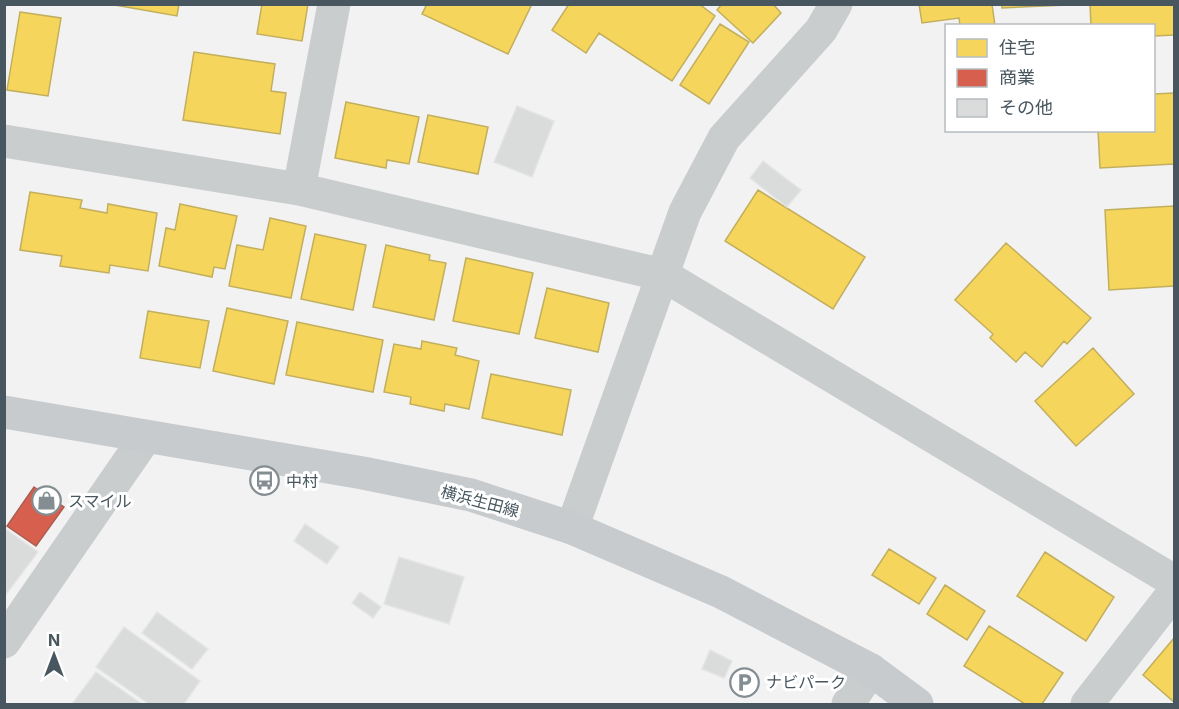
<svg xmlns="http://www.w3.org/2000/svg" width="1179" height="709" font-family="Inter,'Noto Sans JP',sans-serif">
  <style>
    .homes { fill: #f6d55c; stroke: #c2af5d; stroke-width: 1.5 }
    .shops { fill: #d6604d; stroke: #ab5d52; stroke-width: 1.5 }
    .building { fill: #dadbdb; stroke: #e4e4e5; stroke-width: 1.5 }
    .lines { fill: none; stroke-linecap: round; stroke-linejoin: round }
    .minor { stroke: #c9cdce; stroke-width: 33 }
    .primary { stroke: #c7cbce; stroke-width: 33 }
    .labels { text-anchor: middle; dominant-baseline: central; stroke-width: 6; stroke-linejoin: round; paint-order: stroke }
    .poi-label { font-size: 16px; fill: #48575f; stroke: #fff; text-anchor: start }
    .street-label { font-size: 16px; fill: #48575f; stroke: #fff }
  </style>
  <rect width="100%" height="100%" fill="#f3f2f2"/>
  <path class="homes" d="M109,4H179L177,16Z
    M262,4H308L302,41L257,34Z
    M427,4H532L508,54L422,14Z
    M569,4H699L715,16L672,81L599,33L586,53L552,30Z
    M722,4H773L781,13L753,43L717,10Z
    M919,4H992L995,26H960L959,18L922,23Z
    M1002,4H1066V5L1002,8Z
    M1090,4H1174V35L1154,36V26H1091Z
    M20,12L61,18L48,96L7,90Z
    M720,24L749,42L709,104L680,85Z
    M194,52L275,64L271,91L286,93L280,134L183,120Z
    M1174,93V164L1100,168L1098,130H1154V94Z
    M346,102L419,117L409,164L387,160L386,168L335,158Z
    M428,115L488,127L478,174L418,162Z
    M758,190L865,257L833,309L725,241Z
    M30,192L82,200L80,208L107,213L108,204L157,213L148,271L110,265L109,273L60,266L62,256L20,250Z
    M180,204L237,216L225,269L214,267L212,277L159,266L166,228L175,230Z
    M1174,206V286L1109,290L1105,210Z
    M270,218L306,226L291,298L229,286L237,245L263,250Z
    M315,234L366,245L353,310L301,299Z
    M1006,243L1091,318L1067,344L1064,341L1042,367L1025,352L1016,362L990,338L993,334L955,300Z
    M386,245L430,255L429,260L446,263L434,320L373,307Z
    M466,258L533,273L519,334L453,321Z
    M547,288L609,303L598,352L535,338Z
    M227,308L288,321L274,384L213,371Z
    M148,311L209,321L200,368L140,358Z
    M297,322L383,340L373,392L286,375Z
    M422,341L457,348L455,355L479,361L469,409L445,404L444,411L410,404L411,397L384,392L394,344L421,349Z
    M1093,348L1134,394L1076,446L1035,401Z
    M491,374L571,390L562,435L482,418Z
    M889,549L936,578L919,604L872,575Z
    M1045,552L1114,597L1086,641L1017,596Z
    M945,585L985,611L967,640L927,614Z
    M989,626L1063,673L1042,704H1025L964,666Z
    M1174,638V702L1143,675Z"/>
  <path class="shops" d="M34,487L64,507L36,546L7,526Z"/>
  <path class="building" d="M517,106L554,121L532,177L494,162Z
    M763,161L801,190L787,207L750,178Z
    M305,524L339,547L327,564L294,541Z
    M4,528L38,552L4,597Z
    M399,557L464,577L449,624L384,604Z
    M360,592L381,607L373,618L352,603Z
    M157,612L208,649L192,669L142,633Z
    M124,627L200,681L184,704H149L96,667Z
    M710,650L732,661L724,678L702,669Z
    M96,672L142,704H72Z"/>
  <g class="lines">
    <path class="minor" d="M4,141L299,189L663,275L1174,581
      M299,189L334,4
      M572,528L685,212L724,138L821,30L836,4
      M4,642L145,438
      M848,704L871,670
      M1087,704L1174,592"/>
    <path class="primary" d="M4,412L363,473L471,495L572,528L721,592L871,670L917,704"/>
  </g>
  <defs>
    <symbol id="bus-ring" viewBox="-11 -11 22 22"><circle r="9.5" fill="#fff" stroke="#848d92" stroke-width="1.5"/><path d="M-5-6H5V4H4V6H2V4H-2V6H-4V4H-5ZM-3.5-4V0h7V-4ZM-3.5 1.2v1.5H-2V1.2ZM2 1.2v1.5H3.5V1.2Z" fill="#848d92"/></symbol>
    <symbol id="shop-ring" viewBox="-11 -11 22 22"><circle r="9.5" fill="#fff" stroke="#848d92" stroke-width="1.5"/><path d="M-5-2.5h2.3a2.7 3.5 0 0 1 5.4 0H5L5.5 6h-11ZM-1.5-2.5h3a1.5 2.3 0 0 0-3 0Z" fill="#848d92"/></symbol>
    <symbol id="parking-ring" viewBox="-11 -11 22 22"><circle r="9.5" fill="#fff" stroke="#848d92" stroke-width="1.5"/><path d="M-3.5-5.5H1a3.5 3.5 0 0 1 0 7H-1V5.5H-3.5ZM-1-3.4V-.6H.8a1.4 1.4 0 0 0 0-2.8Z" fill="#848d92"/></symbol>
  </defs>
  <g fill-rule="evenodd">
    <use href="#bus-ring" x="248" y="464" width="33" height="33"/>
    <use href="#shop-ring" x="30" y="484" width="33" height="33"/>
    <use href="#parking-ring" x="728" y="666" width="33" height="33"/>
  </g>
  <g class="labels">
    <g class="poi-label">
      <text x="286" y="481">中村</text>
      <text x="68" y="501">スマイル</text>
      <text x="766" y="682">ナビパーク</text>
    </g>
    <g class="street-label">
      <text transform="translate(480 501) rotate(15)">横浜生田線</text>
    </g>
  </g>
  <rect width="1179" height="709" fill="none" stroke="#48575f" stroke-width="12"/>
  <rect x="945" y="24" width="210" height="108" fill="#ffffff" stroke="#b6bcbf" stroke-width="1.5"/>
  <rect x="957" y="39" width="30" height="18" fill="#f6d55c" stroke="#b6bcbf" stroke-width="1.5"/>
  <text x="999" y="54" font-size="18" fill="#48575f">住宅</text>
  <rect x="957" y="69" width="30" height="18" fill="#d6604d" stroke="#b6bcbf" stroke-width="1.5"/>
  <text x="999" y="84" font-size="18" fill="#48575f">商業</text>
  <rect x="957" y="99" width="30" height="18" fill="#dadbdb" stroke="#b6bcbf" stroke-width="1.5"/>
  <text x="999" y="114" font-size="18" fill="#48575f">その他</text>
  <g transform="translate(54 655)" stroke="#ffffff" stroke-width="4.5" paint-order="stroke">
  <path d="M0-4.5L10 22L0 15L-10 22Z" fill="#48575f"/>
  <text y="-9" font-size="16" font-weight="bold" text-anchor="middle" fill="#48575f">N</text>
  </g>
</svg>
